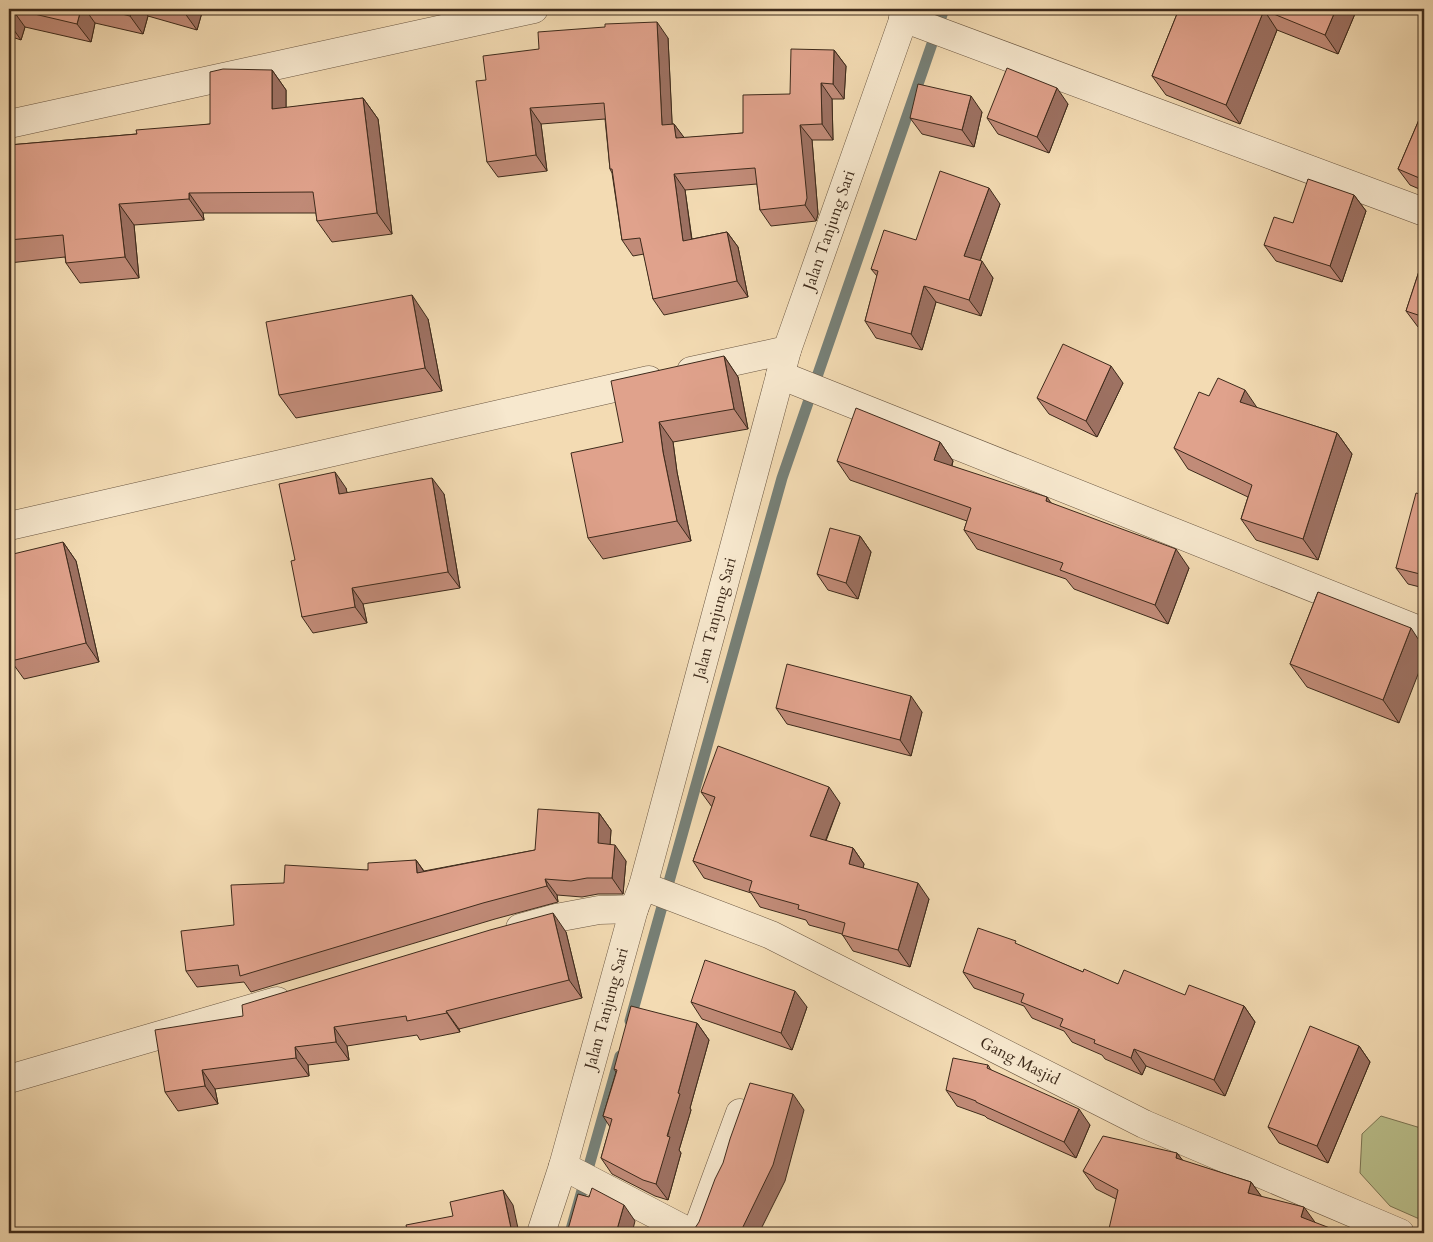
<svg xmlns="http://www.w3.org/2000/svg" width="1433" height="1242" font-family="Cardo,serif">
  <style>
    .green { fill: #bac08c; stroke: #7c7554 }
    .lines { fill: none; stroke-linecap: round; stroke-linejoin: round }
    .stream { stroke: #778077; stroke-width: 11 }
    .minor-casing { stroke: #6a5641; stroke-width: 29 }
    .minor { stroke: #f7e8ce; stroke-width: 28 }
    .wall { fill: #c18b78; stroke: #3d2a1b }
    .shaded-wall { fill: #9d7162; stroke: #3d2a1b }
    .building { fill: #e0a28c; stroke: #3d2a1b }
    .labels { text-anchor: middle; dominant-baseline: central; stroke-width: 4.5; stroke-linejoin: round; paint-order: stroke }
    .street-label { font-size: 16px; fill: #3d2a1b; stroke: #f7e8ce }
  </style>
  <rect width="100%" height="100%" fill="#f3dbb3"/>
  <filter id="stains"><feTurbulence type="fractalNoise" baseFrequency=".004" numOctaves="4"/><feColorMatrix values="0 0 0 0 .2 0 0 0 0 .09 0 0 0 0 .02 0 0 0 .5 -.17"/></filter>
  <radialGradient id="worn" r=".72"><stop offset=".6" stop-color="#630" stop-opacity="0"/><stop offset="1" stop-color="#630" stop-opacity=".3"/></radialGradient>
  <path class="green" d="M1381,1116L1424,1129V1221L1390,1206L1360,1173L1362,1134Z"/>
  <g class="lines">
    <path class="stream" d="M630,1021L782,478L944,9
      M570,1233L620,1056"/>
    <defs>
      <g id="minor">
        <path d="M903,18L1424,212"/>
        <path d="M9,124L534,9"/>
        <path d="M691,371L787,350"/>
        <path d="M780,375L1424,632"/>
        <path d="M9,526L649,380"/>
        <path id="s1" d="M643,886L771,935L1144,1124L1400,1233"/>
        <path d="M520,928L556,918L599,910L634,909"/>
        <path d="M9,1079L277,1001"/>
        <path d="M563,1166L691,1233"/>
        <path id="s2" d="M541,1233L563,1166L634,909L643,886L787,350L907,9"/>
        <path d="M696,1233L740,1113"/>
      </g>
    </defs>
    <use href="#minor" class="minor-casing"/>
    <use href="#minor" class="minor"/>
  </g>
  <path class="wall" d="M9,9H203L197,30L148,16L143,34L95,23L91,42L25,27L21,40L9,36Z
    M1043,9H1061L1059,14Z
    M1179,9H1357L1338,54L1277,30L1240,124L1166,95L1152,76Z
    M668,38L672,124H674L684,138L743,133L790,94L834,50L846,66L844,99H832L833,140H812L818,214L816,221L771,226L760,210L757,184L685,190L692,239L727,232L738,247L748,297L664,315L653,299L644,254L633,256L622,240L612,173L610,169L605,119L541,124L547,171L498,177L487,162L486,80Z
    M272,70L286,90V108L363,98L378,119L392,234L332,242L317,221L316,213H203L204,220L134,225L139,278L80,283L66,263L65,257L9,263V145L137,134L210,124Z
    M1068,104L1049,153L998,134L987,118Z
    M1424,108V191L1410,185L1398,169Z
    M982,112L974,147L922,134L910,118Z
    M1354,195L1366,211L1342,282L1276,261L1264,245L1293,223Z
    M1000,204L980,261L993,278L981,316L936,302L922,350L876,338L865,321L877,276L871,269L916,240Z
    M1424,256V329L1418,327L1406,311Z
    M428,319L442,391L296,418L279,395Z
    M724,356L738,377L748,429L673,442L677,472L691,541L603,559L588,538L623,442Z
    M1123,383L1097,437L1049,414L1037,398Z
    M1209,396L1257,408L1337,433L1352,454L1318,560L1256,540L1241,519L1248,497L1188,469L1174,448Z
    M940,442L953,461L952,466L1051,503L1189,568L1168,624L1074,589L1066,579L977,549L964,530L967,521L850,480L837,461Z
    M346,488L347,493L444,494L460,588L363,604L367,623L313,633L302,617L295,560Z
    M1424,495V588L1408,584L1396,568Z
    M860,536L871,552L858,599L828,590L817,574Z
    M63,542L76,561L99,662L24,679L11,661Z
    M1318,592L1399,723L1307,687L1290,664Z
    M776,708L922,712L911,756L787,724Z
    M701,792L840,803L826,841L853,848L864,864L863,868L929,899L910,967L853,951L842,934L809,925L806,920L760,907L751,893L704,878L693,861L712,807Z
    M599,813L611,830L610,844L626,861L623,894H598L582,897L557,895L558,902L495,919L251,992L244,982L197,987L186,971L234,925L284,883L368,870L416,860L424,871L535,850Z
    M566,932L582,998L459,1029L460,1032L420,1040L417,1035L347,1046L349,1060L308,1065L309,1076L215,1089L218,1104L178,1111L165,1092L243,1016Z
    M1018,945L1083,972L1118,984L1244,1006L1255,1022L1225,1096L1146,1066L1142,1075L1105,1059L1102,1055L1072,1042L1064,1031L1032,1018L1024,1006L974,988L963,972Z
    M691,1002L807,1007L792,1050L702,1019Z
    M697,1023L709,1040L690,1108L691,1110L679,1150L681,1153L668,1200L655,1196L612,1174L601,1158L610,1127L603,1116L616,1072L614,1069Z
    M1359,1046L1370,1062L1328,1163L1279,1143L1268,1127Z
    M988,1065L991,1070L1090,1125L1076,1158L987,1118L985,1116L957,1106L946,1090Z
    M1177,1153L1183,1161L1251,1182L1261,1196L1116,1199L1096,1189L1083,1171Z"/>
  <path class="shaded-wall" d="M12,9L25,27L21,40L9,23V18Z
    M81,9H85L95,23L91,42L77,24Z
    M132,9H143L148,16L143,34L130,16Z
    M185,9H203L197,30L184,12Z
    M1055,9H1061L1059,14Z
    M1336,9H1357L1338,54L1325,35Z
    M1264,10L1277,30L1240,124L1226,105Z
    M657,22L668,38L673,141L662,125Z
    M834,50L846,66L844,99L833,84Z
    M272,70L286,90V130L272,109Z
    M821,83L832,99L833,140L822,124Z
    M1057,88L1068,104L1049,153L1037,137Z
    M971,96L982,112L974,147L962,130Z
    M363,98L378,119L392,234L377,213Z
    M530,108L541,124L547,171L536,155Z
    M674,124L686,140L676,138Z
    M800,125L812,140L818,214L816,221L805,205Z
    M674,174L685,190L694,257L683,241Z
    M989,188L1000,204L976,272L964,256Z
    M189,193L203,213L204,220L189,199Z
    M1354,195L1366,211L1342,282L1330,266Z
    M119,204L134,225L139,278L125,257Z
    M727,232L738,247L748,297L737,281Z
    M982,261L993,278L981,316L969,300Z
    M924,286L936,302L922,350L911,334Z
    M412,295L428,319L442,391L425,368Z
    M724,356L738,377L748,429L734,409Z
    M1111,366L1123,383L1097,437L1086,421Z
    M1245,390L1260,412L1240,402Z
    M659,422L673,442L677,472L691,541L677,521L663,452Z
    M1337,433L1352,454L1318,560L1303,539Z
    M940,442L953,461L947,479L934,460Z
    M335,472L346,488L351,510L339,494Z
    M432,478L444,494L460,588L448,572Z
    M1047,497L1060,516L1046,501Z
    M860,536L871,552L858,599L846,583Z
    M63,542L76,561L99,662L86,643Z
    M1176,549L1189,568L1168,624L1155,605Z
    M352,588L363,604L367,623L355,607Z
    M1411,628L1424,648V659L1399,723L1383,700Z
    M911,696L922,712L911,756L900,740Z
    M829,787L840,803L821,852L810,836Z
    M599,813L611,830L609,860L598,843Z
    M615,845L626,861L623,894L612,878Z
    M853,848L864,864L860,880L849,864Z
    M416,860L427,876L417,873Z
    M545,879L557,895L558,902L547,886Z
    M918,883L929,899L910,967L898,950Z
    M553,913L566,932L582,998L569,980Z
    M795,991L807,1007L792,1050L781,1033Z
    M1244,1006L1255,1022L1225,1096L1214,1080Z
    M446,1011L459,1029L460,1032L447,1013Z
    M697,1023L709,1040L690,1108L691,1110L679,1150L681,1153L668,1200L656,1184L678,1093Z
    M334,1027L347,1046L349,1060L336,1042Z
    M1359,1046L1370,1062L1328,1163L1317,1146Z
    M295,1047L308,1065L309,1076L296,1058Z
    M1134,1049L1146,1066L1142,1075L1131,1058Z
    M202,1070L215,1089L218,1104L205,1086Z
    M793,1094L804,1110L785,1181L759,1233H740Z
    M1079,1109L1090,1125L1076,1158L1064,1142Z
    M1177,1153L1190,1170L1176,1158Z
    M1251,1182L1264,1200L1248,1193Z
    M503,1190L513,1205L519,1233H512Z
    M624,1205L635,1221L632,1233H616Z
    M1304,1207L1317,1225L1301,1217Z"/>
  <path class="building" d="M9,9H12L9,18Z
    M13,9H81L77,24Z
    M101,9H132L130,16Z
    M175,9H185L184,12Z
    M1179,9H1336L1325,35L1264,10L1226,105L1152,76Z
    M657,22L662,125L674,124L676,138L743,133V95L790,94L791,49L834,50L833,84L821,83L822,124L800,125L807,198L805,205L760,210L755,168L674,174L683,241L727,232L737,281L653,299L640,238L622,240L612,169H610L604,103L530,108L536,155L487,162L476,81L486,80L483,56L539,49L538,32L605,27V24Z
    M1007,68L1057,88L1037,137L987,118Z
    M223,69L272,70V109L363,98L377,213L317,221L313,192L189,193V199L119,204L125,257L66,263L63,235L9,240V145L137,134L136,130L210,124V72Z
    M918,84L971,96L962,130L910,118Z
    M1424,108V180L1398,169Z
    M940,171L989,188L964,256L982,261L969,300L924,286L911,334L865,321L878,271L871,269L884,230L916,240Z
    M1308,179L1354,195L1330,266L1264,245L1274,217L1293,223Z
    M1424,256V317L1406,311Z
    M412,295L425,368L279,395L266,322Z
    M1063,344L1111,366L1086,421L1037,398Z
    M724,356L734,409L659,422L663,452L677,521L588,538L571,453L623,442L611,381Z
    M1218,378L1245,390L1240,402L1337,433L1303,539L1241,519L1252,485L1174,448L1199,392L1209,396Z
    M856,408L940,442L934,460L1047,497L1046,501L1176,549L1155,605L1060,570L1063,563L964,530L971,508L837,461Z
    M335,472L339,494L432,478L448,572L352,588L355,607L302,617L291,561L295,560L279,484Z
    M1416,493L1424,495V575L1396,568Z
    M830,528L860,536L846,583L817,574Z
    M63,542L86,643L11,661L9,650V555Z
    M1318,592L1411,628L1383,700L1290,664Z
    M787,664L911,696L900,740L776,708Z
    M718,746L829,787L810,836L853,848L849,864L918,883L898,950L842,935L845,923L798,909L799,905L749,891L752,881L693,861L715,797L701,792Z
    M538,809L599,813L598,843L615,845L612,878H587L571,881L545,879L547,886L483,903L240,976L238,965L186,971L181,931L234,925L231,885L284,883L285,865L368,870V863L416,860L417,873L535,850Z
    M553,913L569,980L446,1011L447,1013L407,1021L406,1016L334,1027L336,1042L295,1047L296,1058L202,1070L205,1086L165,1092L155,1030L243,1016L242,1005L490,930Z
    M978,928L1016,941L1015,943L1083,972L1084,969L1118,984L1124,970L1185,995L1189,985L1244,1006L1214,1080L1134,1049L1131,1058L1094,1043L1095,1040L1060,1026L1063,1019L1021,1002L1024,994L963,972Z
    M705,960L795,991L781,1033L691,1002Z
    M631,1006L697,1023L678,1093L680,1094L667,1136L670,1137L656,1184L643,1180L601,1158L612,1119L603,1116L617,1070L614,1069Z
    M1310,1026L1359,1046L1317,1146L1268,1127Z
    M953,1058L988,1065L987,1068L1079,1109L1064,1142L976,1102V1101L946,1090Z
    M750,1083L793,1094L773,1165L740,1233H688L689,1232L695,1228L699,1222L715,1179L723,1163L730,1139Z
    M1103,1136L1177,1153L1176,1158L1251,1182L1248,1193L1304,1207L1301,1217L1343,1233H1108L1118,1190L1083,1171Z
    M592,1188L624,1205L616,1233H567L578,1194L589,1197Z
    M503,1190L512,1233H408L406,1225L453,1216L450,1202Z
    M83,1231L104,1233H83Z"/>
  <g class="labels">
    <g class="street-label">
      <text stroke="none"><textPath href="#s2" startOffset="1044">Jalan Tanjung Sari</textPath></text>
      <text stroke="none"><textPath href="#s2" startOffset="639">Jalan Tanjung Sari</textPath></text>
      <text stroke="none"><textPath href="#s2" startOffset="234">Jalan Tanjung Sari</textPath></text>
      <text stroke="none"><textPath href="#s1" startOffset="416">Gang Masjid</textPath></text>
    </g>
  </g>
  <rect width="1433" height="1242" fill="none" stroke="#f3dbb3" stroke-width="30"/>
  <rect x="10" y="10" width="1413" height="1222" fill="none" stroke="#3d2a1b" stroke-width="2.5"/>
  <rect x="15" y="15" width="1403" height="1212" fill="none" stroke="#3d2a1b"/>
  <rect width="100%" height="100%" filter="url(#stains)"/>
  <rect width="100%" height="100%" fill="url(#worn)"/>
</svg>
